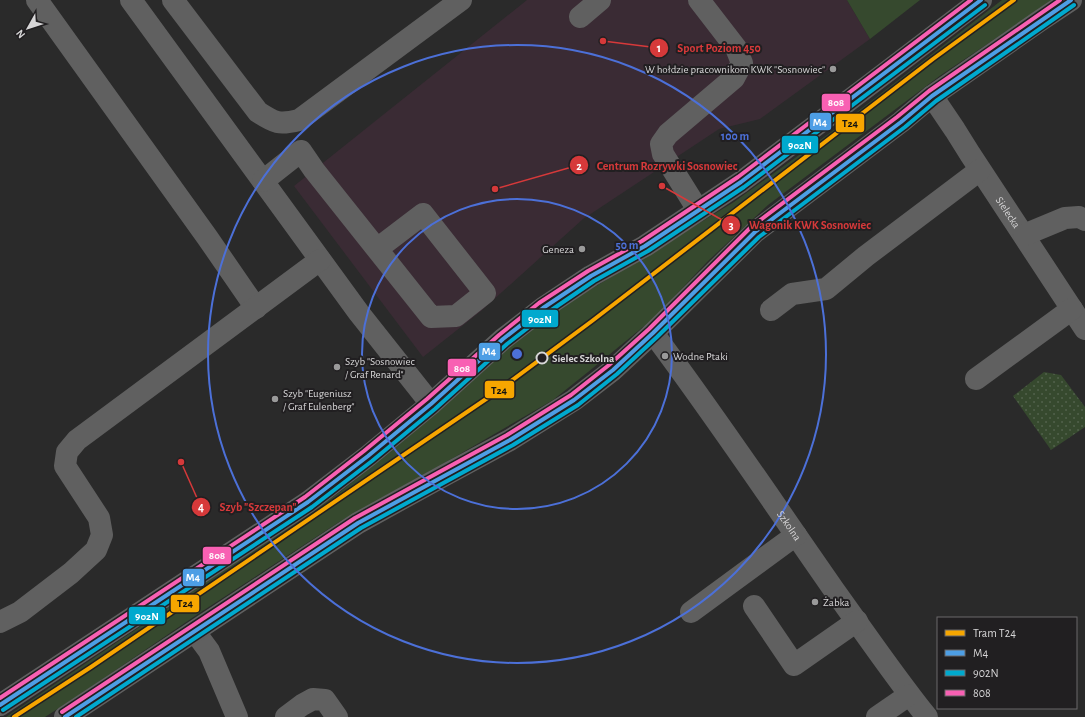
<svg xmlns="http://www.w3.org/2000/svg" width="1085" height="717" font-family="'Alegreya Sans',sans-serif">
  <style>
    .commercial { fill: #3a2b34 }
    .grass { fill: #36492e }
    .park { fill: url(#park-dots) }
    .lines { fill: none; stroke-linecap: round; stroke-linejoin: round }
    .minor { stroke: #606060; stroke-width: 22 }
    .bus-1-casing { stroke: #211f21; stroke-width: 7 }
    .bus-2-casing { stroke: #211f21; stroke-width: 7 }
    .bus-3-casing { stroke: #211f21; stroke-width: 7 }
    .bus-1 { stroke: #4d9ee5; stroke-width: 4 }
    .bus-2 { stroke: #00a9ce; stroke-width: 4 }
    .bus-3 { stroke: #f860b3; stroke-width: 4 }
    .tram-1-casing { stroke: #211f21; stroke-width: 7 }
    .tram-1 { stroke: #f7a600; stroke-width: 4 }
    .ring { fill: none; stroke: #4c70d8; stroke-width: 2 }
    .poi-dot { fill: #9a9a9a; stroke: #211f21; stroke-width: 1.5 }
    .stop-dot { fill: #211f21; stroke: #d7d6d7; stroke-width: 2 }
    .labels { text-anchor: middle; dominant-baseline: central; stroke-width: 4; stroke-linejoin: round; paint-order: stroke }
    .poi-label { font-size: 11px; fill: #d7d6d7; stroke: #211f21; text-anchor: start }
    .street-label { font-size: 11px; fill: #d7d6d7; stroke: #211f21 }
    .stop-label { font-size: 11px; font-weight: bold; fill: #d7d6d7; stroke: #211f21; text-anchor: start }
    .centre { fill: #4c70d8; stroke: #211f21; stroke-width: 2 }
    .ring-label { font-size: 12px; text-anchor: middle; font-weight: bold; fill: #4c70d8; stroke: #211f21; stroke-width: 4; stroke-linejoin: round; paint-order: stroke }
    .leader { fill: none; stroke: #d6393a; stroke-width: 1.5 }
    .callout-dot { fill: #d6393a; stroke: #211f21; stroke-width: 1.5 }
    .mark-label { font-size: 12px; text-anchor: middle; font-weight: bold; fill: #fff }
    .callout-label { font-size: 12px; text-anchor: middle; font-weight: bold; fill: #d6393a; stroke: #211f21; stroke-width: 4; stroke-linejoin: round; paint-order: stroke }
    .line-badge { stroke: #211f21; stroke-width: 1.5 }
    .badge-label { font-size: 11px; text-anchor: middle; font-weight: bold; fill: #fff }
    .pale-badge-label { font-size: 11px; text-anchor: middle; font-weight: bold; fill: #111 }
  </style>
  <defs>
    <pattern id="park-dots" width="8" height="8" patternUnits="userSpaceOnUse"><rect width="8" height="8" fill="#36492e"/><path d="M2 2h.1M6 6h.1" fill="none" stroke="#52624c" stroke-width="1.8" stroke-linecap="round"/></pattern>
  </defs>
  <rect width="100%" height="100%" fill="#2a2a2a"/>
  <path class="commercial" d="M527,0H847L870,39L760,119L719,129L583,219L481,311L423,357L294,186Z"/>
  <path class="grass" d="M847,0H920L870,39Z
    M1002,0H1053L941,75L768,205L708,261L654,318L588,372L553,400L453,458L339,522L198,614L79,695L45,717H6L340,492L408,437L515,341L570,302L734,202L831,132Z"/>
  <path class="park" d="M1044,372L1061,375L1085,407V427L1051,450L1013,396Z"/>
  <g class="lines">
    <g class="minor">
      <path d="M37,0L207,237L256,308"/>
      <path d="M131,0L359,313L431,404"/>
      <path d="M173,0L258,112C275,123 279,125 299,120L461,0"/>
      <path d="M580,17L600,0"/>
      <path id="s1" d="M932,96L955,130L970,154L1085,329"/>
      <path d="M263,181L301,151L314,170L431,317L456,316L485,293L423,214L377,249"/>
      <path d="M698,210L663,154L661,144L668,134L734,78L742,63L736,48L699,0"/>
      <path d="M1024,235L1065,218L1079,217L1085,220"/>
      <path d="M771,310L792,294L826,289L866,256L980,170"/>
      <path id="s2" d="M653,333C716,417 774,504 834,590C865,633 894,676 927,717"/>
      <path d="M976,379L1072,309"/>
      <path d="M754,606L794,665L857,621"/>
      <path d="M691,612L796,535"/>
      <path d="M0,622L20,612L71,573L96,550L102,535L99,518L65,466L67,452L77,440L320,260"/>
      <path d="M195,632L209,651L237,717"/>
      <path d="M0,705L308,502L368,456L431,404L503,339L543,308L591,276L645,246L741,182L872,83L981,0"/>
      <path d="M65,717L358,523L445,475L510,440L574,400L613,370L653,333L755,232L901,122L932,96L1041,20L1071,0"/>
      <path d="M286,717L302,705L313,699L325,700L337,717"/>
      <path d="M877,717L909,695"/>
    </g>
    <defs>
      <path id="bus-1" d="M0,705L308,502L368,456L431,404L503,339L543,308L591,276L645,246L741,182L981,0
        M65,717L358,523L510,440L574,400L613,370L653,333L755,232L901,122L932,96L1071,0"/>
      <path id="bus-2" d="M3,710L312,507L372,461L435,409L507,344L547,313L594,281L648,251L744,187L985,5
        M76,717L361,528L513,445L578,405L617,374L657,337L759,237L905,127L936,101L1074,5"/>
      <path id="bus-3" d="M0,698L305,497L364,451L427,399L499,335L539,303L588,271L642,241L738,177L971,0
        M62,712L355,518L507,435L571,395L609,365L649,329L751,227L897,117L929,91L1060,0"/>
    </defs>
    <use href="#bus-1" class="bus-1-casing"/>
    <use href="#bus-2" class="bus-2-casing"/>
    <use href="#bus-3" class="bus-3-casing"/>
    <use href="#bus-1" class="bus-1"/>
    <use href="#bus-2" class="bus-2"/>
    <use href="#bus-3" class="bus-3"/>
    <defs>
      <path id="tram-1" d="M14,717L91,667L495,393L592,321L933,59L1014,0"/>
    </defs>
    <use href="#tram-1" class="tram-1-casing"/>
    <use href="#tram-1" class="tram-1"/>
  </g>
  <g class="ring">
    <circle cx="517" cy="354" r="155"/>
    <circle cx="517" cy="354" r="309"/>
  </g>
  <g class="poi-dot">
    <circle cx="833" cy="69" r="4"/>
    <circle cx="582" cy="249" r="4"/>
    <circle cx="665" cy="356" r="4"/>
    <circle cx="337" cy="367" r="4"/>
    <circle cx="275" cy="399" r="4"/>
    <circle cx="815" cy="602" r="4"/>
  </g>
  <circle class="stop-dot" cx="542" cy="358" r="5.5"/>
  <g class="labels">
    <g class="poi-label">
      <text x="825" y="69" text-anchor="end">W hołdzie pracownikom KWK "Sosnowiec"</text>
      <text x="574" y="249" text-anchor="end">Geneza</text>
      <text x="673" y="356">Wodne Ptaki</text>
      <text x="345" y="361">Szyb "Sosnowiec<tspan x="345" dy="13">/ Graf Renard"</tspan></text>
      <text x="283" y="393">Szyb "Eugeniusz<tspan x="283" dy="13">/ Graf Eulenberg"</tspan></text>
      <text x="823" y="602">Żabka</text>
    </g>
    <g class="street-label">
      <text stroke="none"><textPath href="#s1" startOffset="139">Sielecka</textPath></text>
      <text stroke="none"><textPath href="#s2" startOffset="236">Szkolna</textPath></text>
    </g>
    <g class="stop-label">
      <text x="552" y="358">Sielec Szkolna</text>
    </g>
  </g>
  <circle cx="517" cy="354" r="6" class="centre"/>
  <g class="ring-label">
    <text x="735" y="140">100 m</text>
    <text x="627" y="249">50 m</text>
  </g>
  <path class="leader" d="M603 41L659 48M495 189L579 165M662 186L731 225M181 462L201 507"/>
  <g class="callout-dot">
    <circle cx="603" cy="41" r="4"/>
    <circle cx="495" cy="189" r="4"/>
    <circle cx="662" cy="186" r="4"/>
    <circle cx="181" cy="462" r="4"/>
    <circle cx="659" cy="48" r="10"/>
    <circle cx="579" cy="165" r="10"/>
    <circle cx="731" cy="225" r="10"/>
    <circle cx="201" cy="507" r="10"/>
  </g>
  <g class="mark-label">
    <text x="659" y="52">1</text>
    <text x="579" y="170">2</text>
    <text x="731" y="229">3</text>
    <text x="201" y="511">4</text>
  </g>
  <g class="callout-label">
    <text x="719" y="52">Sport Poziom 450</text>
    <text x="667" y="170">Centrum Rozrywki Sosnowiec</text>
    <text x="810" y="229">Wagonik KWK Sosnowiec</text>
    <text x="258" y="511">Szyb "Szczepan"</text>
  </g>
  <g class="line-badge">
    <rect x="821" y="93" width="30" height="19" rx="4" fill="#f860b3"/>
    <rect x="809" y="112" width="23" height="19" rx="4" fill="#4d9ee5"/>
    <rect x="835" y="113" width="30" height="20" rx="4" fill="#f7a600"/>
    <rect x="781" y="135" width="38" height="19" rx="4" fill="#00a9ce"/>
    <rect x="521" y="309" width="38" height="19" rx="4" fill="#00a9ce"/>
    <rect x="478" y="342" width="23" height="19" rx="4" fill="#4d9ee5"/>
    <rect x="447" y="358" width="30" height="19" rx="4" fill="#f860b3"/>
    <rect x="484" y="380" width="31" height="19" rx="4" fill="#f7a600"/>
    <rect x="202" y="546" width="30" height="19" rx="4" fill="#f860b3"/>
    <rect x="182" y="568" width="23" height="19" rx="4" fill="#4d9ee5"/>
    <rect x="170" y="594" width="30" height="19" rx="4" fill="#f7a600"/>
    <rect x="128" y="606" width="38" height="19" rx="4" fill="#00a9ce"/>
  </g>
  <g class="badge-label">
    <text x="836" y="106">808</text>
    <text x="820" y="126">M4</text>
    <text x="800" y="149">902N</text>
    <text x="540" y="323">902N</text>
    <text x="489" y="355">M4</text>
    <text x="462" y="372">808</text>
    <text x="217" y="559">808</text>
    <text x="193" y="581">M4</text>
    <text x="147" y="620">902N</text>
  </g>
  <g class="pale-badge-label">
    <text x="850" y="127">T24</text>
    <text x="499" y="394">T24</text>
    <text x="185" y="607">T24</text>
  </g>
  <rect x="937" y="617" width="140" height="92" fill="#211f21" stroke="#6a686a"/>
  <rect x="945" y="630" width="20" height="6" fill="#f7a600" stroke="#6a686a"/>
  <text x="973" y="637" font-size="12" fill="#d7d6d7">Tram T24</text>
  <rect x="945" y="650" width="20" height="6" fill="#4d9ee5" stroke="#6a686a"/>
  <text x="973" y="657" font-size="12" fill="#d7d6d7">M4</text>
  <rect x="945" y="670" width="20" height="6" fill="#00a9ce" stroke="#6a686a"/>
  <text x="973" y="677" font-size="12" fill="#d7d6d7">902N</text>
  <rect x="945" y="690" width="20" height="6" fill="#f860b3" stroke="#6a686a"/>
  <text x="973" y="697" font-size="12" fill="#d7d6d7">808</text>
  <g transform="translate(28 28) rotate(231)" stroke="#211f21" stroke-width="3" paint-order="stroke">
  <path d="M0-3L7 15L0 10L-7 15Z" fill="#d7d6d7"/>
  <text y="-6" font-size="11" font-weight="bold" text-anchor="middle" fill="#d7d6d7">N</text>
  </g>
</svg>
